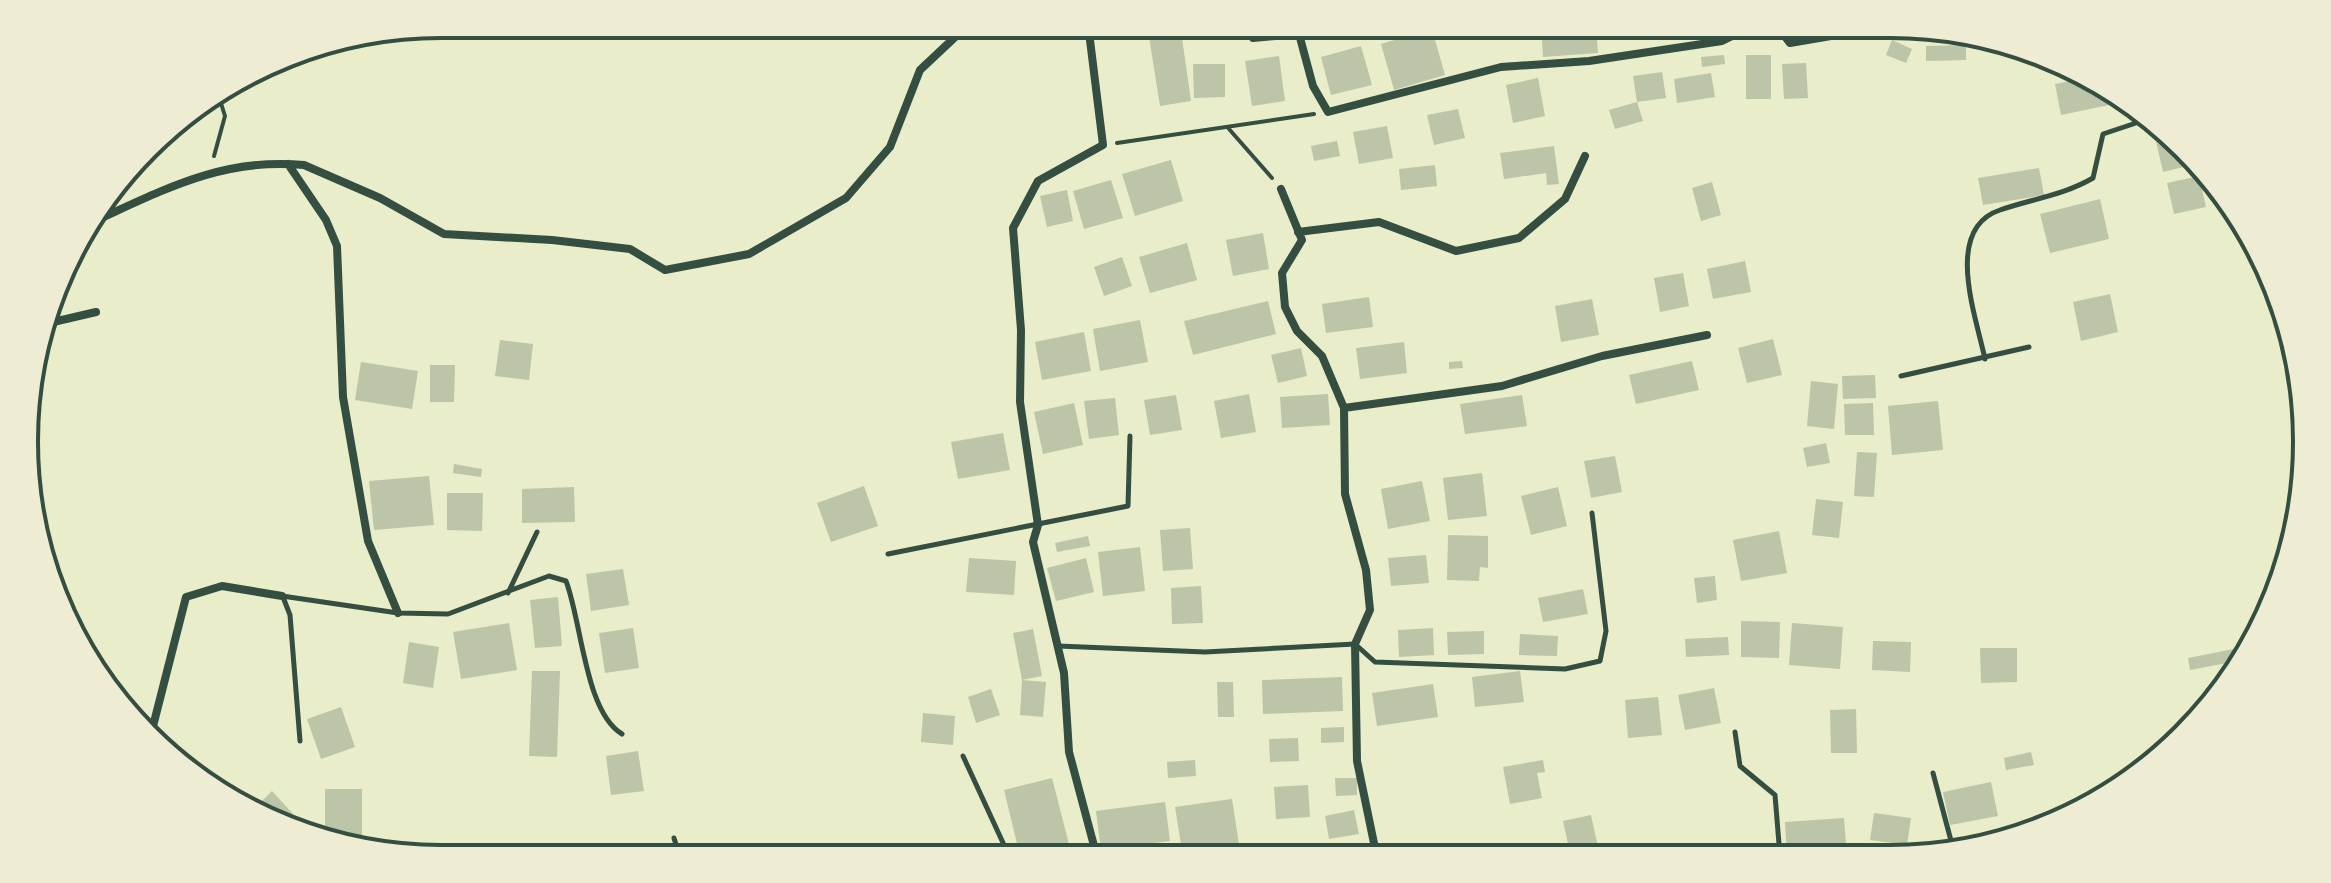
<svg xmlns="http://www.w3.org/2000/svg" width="2331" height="883" font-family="'Source Serif 4',serif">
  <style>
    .building { fill: #bcc5a7 }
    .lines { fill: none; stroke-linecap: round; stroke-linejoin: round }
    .path { stroke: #344e41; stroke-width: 4 }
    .service { stroke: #344e41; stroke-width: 5 }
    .minor { stroke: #344e41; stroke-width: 8 }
    .rim { fill: none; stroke: #344e41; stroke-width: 4 }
  </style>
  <rect width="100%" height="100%" fill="#e9edc9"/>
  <path class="building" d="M1147,24H1180L1191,101L1160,106Z
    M1468,24H1499L1473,34Z
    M1541,24H1596L1598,53L1543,57Z
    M1791,24H1850V30L1790,28Z
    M1432,29L1445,75L1394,90L1381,44Z
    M1892,40L1912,49L1906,63L1886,55Z
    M1966,45V60L1926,61V46Z
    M1361,46L1372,85L1331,95L1321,57Z
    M1724,55L1725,64L1702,67L1701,57Z
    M1746,55H1771V99H1746Z
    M1279,56L1285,101L1252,106L1245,61Z
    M1806,63L1808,98L1784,99L1782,64Z
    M1193,64H1225V97L1194,98Z
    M1662,72L1666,98L1637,102L1633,76Z
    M1711,73L1715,97L1677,103L1674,79Z
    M1538,78L1545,116L1513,123L1506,85Z
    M2080,79L2107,92L2109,105L2061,115L2055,84Z
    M1637,102L1643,121L1615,129L1609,110Z
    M1458,109L1465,138L1434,145L1427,115Z
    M1387,126L1393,158L1359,164L1353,132Z
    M2158,127L2192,165L2163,172L2153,128Z
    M1337,141L1340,156L1314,161L1311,146Z
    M1554,146L1559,184L1547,185L1546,173L1504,179L1500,153Z
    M1171,160L1183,201L1135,216L1122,174Z
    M1435,165L1437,186L1401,190L1399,169Z
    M2039,168L2044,195L1983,205L1978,178Z
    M2199,176L2206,207L2174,214L2167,183Z
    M1111,180L1123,218L1084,229L1073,191Z
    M1712,182L1721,215L1701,221L1692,188Z
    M1067,190L1073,221L1047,227L1040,196Z
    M2100,199L2109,239L2050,253L2040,214Z
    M1263,233L1269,269L1233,276L1226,240Z
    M1187,243L1197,280L1150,293L1139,257Z
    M1122,257L1132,286L1104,296L1094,267Z
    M1745,261L1751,292L1713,299L1707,269Z
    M1683,273L1689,306L1660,312L1654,278Z
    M2110,294L2118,332L2081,341L2073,302Z
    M1369,297L1373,327L1326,333L1322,304Z
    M1592,299L1599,335L1561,342L1555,306Z
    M1268,301L1276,334L1193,355L1184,321Z
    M1140,320L1148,362L1100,371L1093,329Z
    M1084,332L1091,371L1042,380L1035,342Z
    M1773,339L1782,375L1747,383L1738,348Z
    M500,340L533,344L529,380L495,376Z
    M1404,342L1407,373L1360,379L1356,348Z
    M1301,348L1307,376L1278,383L1271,355Z
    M1462,361L1463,368L1449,369V362Z
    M1692,361L1699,390L1636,404L1629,375Z
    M361,362L418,371L412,409L355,400Z
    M430,365H455L454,402H430Z
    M1875,375L1876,398L1843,399L1842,376Z
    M1811,381L1838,384L1834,429L1807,426Z
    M1249,394L1256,432L1221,438L1214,401Z
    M1328,394L1330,425L1282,428L1280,397Z
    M1176,395L1182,430L1150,435L1144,400Z
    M1522,395L1527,426L1465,434L1460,404Z
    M1115,398L1119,435L1089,439L1084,401Z
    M1938,401L1943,450L1892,455L1888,406Z
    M1074,403L1083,445L1043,454L1034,412Z
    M1873,403L1874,435H1845L1844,404Z
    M1003,433L1010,470L958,479L951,442Z
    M1826,443L1830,463L1807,467L1803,448Z
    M1857,452L1877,453L1874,497L1854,496Z
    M1615,456L1622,492L1591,498L1584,461Z
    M454,464L482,469L481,477L453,473Z
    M1482,473L1487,516L1448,520L1443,478Z
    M429,476L434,525L374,530L369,481Z
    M1422,481L1430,521L1388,529L1381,489Z
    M864,486L878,526L831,542L817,503Z
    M574,487L575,522L522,523V489Z
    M1558,487L1567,526L1531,535L1521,496Z
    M447,493H483L482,531L447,530Z
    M1816,499L1843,502L1839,538L1812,535Z
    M1190,528L1193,569L1163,571L1160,530Z
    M1779,531L1787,573L1741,581L1733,540Z
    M1448,535L1488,536V568L1480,567L1479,581L1447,580Z
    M1088,536L1090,546L1057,552L1055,543Z
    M1140,547L1145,591L1103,596L1098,552Z
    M1426,555L1429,583L1391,586L1388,558Z
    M969,558L1016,561L1014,595L966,592Z
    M1086,558L1094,592L1056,601L1047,568Z
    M623,569L629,605L591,611L586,574Z
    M1715,576L1717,600L1697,603L1694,578Z
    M1201,586L1203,623L1172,624L1171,588Z
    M1583,589L1588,614L1543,622L1538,598Z
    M558,597L562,646L535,648L530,600Z
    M1741,621L1780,622L1779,658L1741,657Z
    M509,623L517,670L461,679L453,632Z
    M1792,623L1843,627L1840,669L1789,665Z
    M633,628L639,668L605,673L599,633Z
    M1433,628L1434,655L1399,657L1398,630Z
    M1033,629L1042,676L1022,680L1013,633Z
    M1484,631V654L1448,655L1447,632Z
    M1520,634L1558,636L1557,656L1519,655Z
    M1728,637L1729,655L1686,657L1685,639Z
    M1873,641L1911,642L1910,672L1872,670Z
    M409,642L439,647L433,688L403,683Z
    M2249,646L2243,660L2190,670L2188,658Z
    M1980,648H2017V682L1981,683Z
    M532,671H560L557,757L529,756Z
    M1520,671L1524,702L1475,707L1472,677Z
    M1342,677L1343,711L1263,714L1262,680Z
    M1022,680L1046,682L1043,717L1020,715Z
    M1217,682H1233L1234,717H1218Z
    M1433,684L1438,717L1377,726L1372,693Z
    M1714,688L1721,723L1685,730L1678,695Z
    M991,689L1000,715L976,723L968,697Z
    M1658,697L1662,735L1628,738L1625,700Z
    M341,707L355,747L321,759L307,719Z
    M1856,709L1857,753H1831L1830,710Z
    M923,713L955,716L953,745L921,742Z
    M1344,727V742L1321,743V728Z
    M1298,738L1299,761L1270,762L1269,739Z
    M638,751L644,791L611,795L606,756Z
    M2031,752L2034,765L2006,770L2004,758Z
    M1195,760L1196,776L1168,778L1167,762Z
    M1543,760L1545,772L1537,773L1542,798L1510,804L1503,767Z
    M1052,778L1069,844L1020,856L1004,790Z
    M1335,778H1357V795L1336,796Z
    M1991,782L1998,816L1950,825L1943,792Z
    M1308,785L1310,817L1276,819L1274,787Z
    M325,789H362V838H325Z
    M272,791L293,814L285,821L256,807Z
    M1232,799L1240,851L1183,857L1175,807Z
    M1165,802L1170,841L1101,850L1096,811Z
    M1354,810L1359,834L1329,839L1325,816Z
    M1874,813L1911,818L1907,845L1870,840Z
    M1591,815L1598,847L1570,853L1563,821Z
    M1844,818L1847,856H1787L1785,822Z
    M1447,843L1448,857H1424V845Z
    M935,844L940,858H897V857Z"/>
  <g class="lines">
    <path class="path" d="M1229,129L1272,178
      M1117,143L1314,114
      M214,156L225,116L219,97"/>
    <path class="service" d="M1985,359C1976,316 1943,229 2000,210C2032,199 2064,195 2093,178L2103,134L2151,118
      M1901,376L2029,347
      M888,554L1128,506L1130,436
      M508,593L537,532
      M282,596L398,613L448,614L549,576L566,581C582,623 585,712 622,734
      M283,597L290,615L300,741
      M1058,646L1205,652L1355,644L1375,662L1565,669L1600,661L1606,631L1592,513
      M1735,732L1740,766L1775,795L1780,856
      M963,756L1010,858
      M1933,773L1954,852
      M674,838L680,858"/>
    <path class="minor" d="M1088,24L1103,145L1038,181L1013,228L1021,330L1020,402L1038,525L1033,542L1064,673L1069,752L1097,857
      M1244,24L1253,38L1299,34L1313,86L1328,112L1501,67L1589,61L1722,41L1757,24
      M1775,24L1790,43L1895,25
      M288,164L326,220L337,246L343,397L368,541L398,613
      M1281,189L1302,240L1282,273L1285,307L1297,331L1322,356L1344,408L1345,494L1366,570L1370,610L1355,644L1357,761L1376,853L1382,857
      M86,225C160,192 220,157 304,165L380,198L444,234L552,240L630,249L665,270L749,254L846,198L890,147L920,70L969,24
      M1298,232L1379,222L1456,251L1519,238L1565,199L1585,156
      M49,323L96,312
      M1344,408L1502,386L1602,356L1707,335
      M151,734L186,597L222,586L282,596"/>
  </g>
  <path d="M0 0H2331V883H0ZM441 38H1890A403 403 0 0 1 2293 441V442A403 403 0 0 1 1890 845H441A403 403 0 0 1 38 442V441A403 403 0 0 1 441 38Z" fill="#eeecd3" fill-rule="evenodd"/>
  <path class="rim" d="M441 38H1890A403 403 0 0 1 2293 441V442A403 403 0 0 1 1890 845H441A403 403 0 0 1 38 442V441A403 403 0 0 1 441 38Z"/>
</svg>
